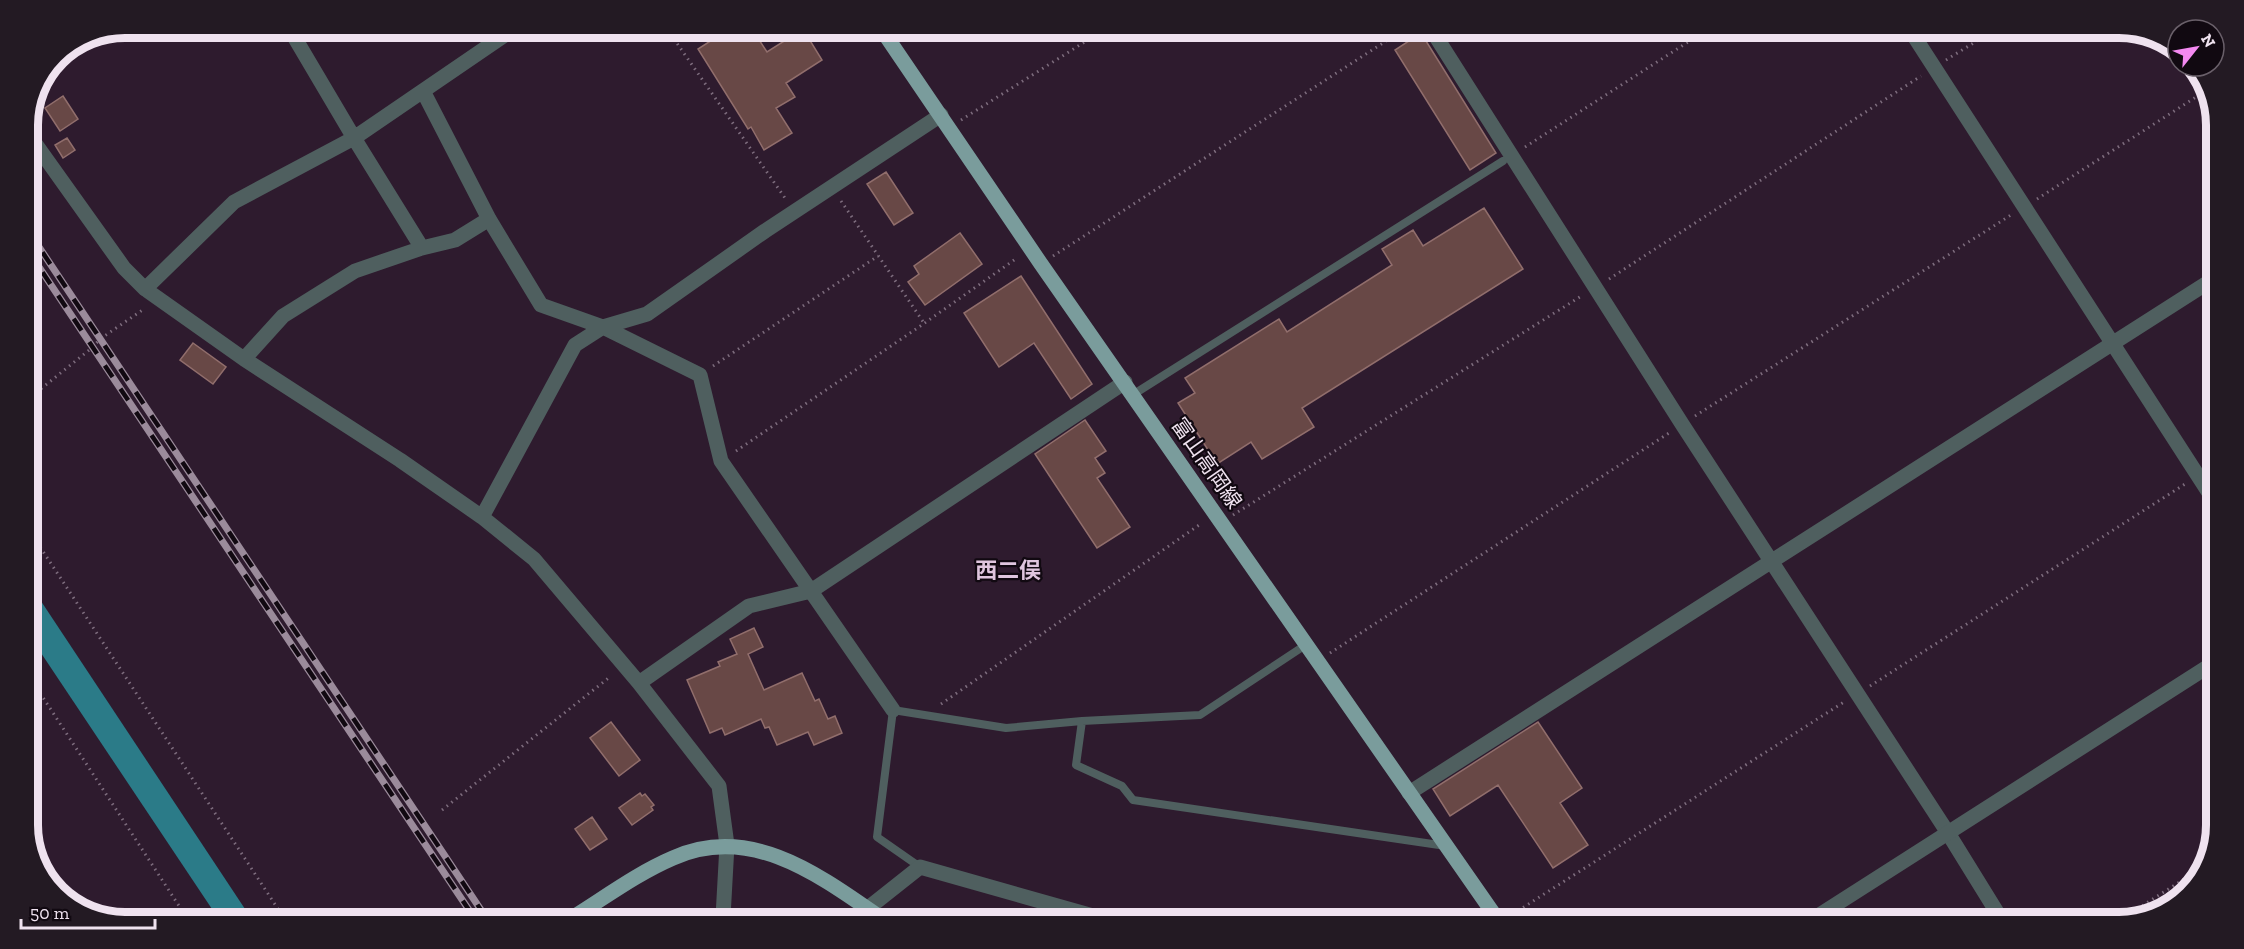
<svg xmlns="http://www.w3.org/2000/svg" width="2244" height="949" font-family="'Zilla Slab','Noto Sans JP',serif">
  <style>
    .water { fill: #2b7b88 }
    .building { fill: #684846; stroke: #916e6c; stroke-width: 1.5 }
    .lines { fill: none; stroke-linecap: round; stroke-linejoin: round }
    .path { stroke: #7e6d7e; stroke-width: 3; stroke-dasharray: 1.5 4.5; stroke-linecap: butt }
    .service { stroke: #4f5f5f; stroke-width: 8 }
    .minor { stroke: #4f5f5f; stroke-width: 15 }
    .tertiary { stroke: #4f5f5f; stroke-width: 15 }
    .primary { stroke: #7a9c9c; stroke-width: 15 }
    .rail-casing { stroke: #9b8b9b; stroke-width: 7 }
    .rail { stroke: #110911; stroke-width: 4.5; stroke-dasharray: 14; stroke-linecap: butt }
    .labels { text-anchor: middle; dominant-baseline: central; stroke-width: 4.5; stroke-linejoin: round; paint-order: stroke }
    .street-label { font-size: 21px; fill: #efe2ef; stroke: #110911 }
    .neighbourhood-label { font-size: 22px; font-weight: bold; fill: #dfc5de; stroke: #110911 }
    .rim { fill: none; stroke: #efe2ef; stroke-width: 8 }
  </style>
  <rect width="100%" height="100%" fill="#2e1b2e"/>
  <path class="water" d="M27,580L249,915H216L27,632Z"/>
  <path class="building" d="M729,29H752L767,52L803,29L822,60L786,83L795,97L776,108L792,133L764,150L751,127L748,129L698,49Z
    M1421,33L1496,153L1470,170L1395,50Z
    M63,96L78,119L60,131L45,108Z
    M67,138L75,150L63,158L55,145Z
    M886,172L913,213L894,225L867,184Z
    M1484,208L1523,269L1302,408L1314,427L1262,459L1251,442L1217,464L1178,403L1195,393L1185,378L1279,319L1287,332L1392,265L1382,249L1413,230L1423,246Z
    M960,233L982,264L925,305L908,282L919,274L914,266Z
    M1021,276L1092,384L1071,399L1034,343L999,367L964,313Z
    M193,343L226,367L213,384L180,360Z
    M1085,420L1106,451L1095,458L1105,473L1097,478L1130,527L1097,548L1035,454Z
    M754,628L763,647L748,654L764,690L802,673L815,701L819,699L828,719L835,716L842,733L814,745L808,732L777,745L769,727L765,728L761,719L725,735L722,728L710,733L687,680L720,666L718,662L737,654L730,639Z
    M611,722L640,760L619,776L590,738Z
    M1538,722L1582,788L1560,803L1588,845L1553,868L1498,785L1450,816L1433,789Z
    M640,793L642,796L645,794L654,805L651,807L653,810L632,825L619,808Z
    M592,817L607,839L590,850L575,829Z"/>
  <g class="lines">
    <path class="path" d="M469,28L475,36
      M667,29L785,198
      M1946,60L1988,34
      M961,120L1102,31
      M1525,147L1702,33
      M2037,199L2207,90
      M841,201L924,323
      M1053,256L1400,32
      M1609,279L1921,76
      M713,366L878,256
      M27,400L93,347L100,339L144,309
      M1695,416L2011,215
      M736,451L919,327L1017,258
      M1233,515L1583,295
      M27,527L282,915
      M1330,653L1669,433
      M27,673L185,915
      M1870,686L2185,484
      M941,704L1202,523
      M442,810L611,676
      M1513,914L1844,702
      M2117,922L2206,865"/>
    <path class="service" d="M1134,394L1503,161
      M1082,721L1076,765L1122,786L1133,800L1446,846
      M920,867L877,837L893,710L1006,728L1082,721L1200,715L1307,644"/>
    <path class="minor" d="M289,28L354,138L422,248
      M1433,32L1682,424L1948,833L2003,922
      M1912,33L2213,499
      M423,91L489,219L541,305L603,327L700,375L721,461L893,710
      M27,132L124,268L145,289L244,359L400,460L482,517L534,559L639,683L719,786L727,845L723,917
      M145,289L234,202L354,138L515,28
      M244,359L283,316L355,271L422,248L455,240L489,219
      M482,517L575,345L603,327L647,314L765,231L941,115
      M639,683L749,606L811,591L1125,382
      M1409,793L2215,278
      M867,909L920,867L1100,918"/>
    <path class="tertiary" d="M1810,921L2212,664"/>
    <path class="primary" d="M882,30L1041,264L1498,920
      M575,916C607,896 638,873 673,858C750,823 819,875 881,918"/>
    <defs>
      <path id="rail" d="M27,229L485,916
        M27,249L473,916"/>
    </defs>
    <use href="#rail" class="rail-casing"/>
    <use href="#rail" class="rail"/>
  </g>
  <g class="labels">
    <g class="street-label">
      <text transform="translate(1207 463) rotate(55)">富山高岡線</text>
    </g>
    <g class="neighbourhood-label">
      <text x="1008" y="570">西二俣</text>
    </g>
  </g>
  <path d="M0 0H2244V949H0ZM125 38H2119A87 87 0 0 1 2206 125V825A87 87 0 0 1 2119 912H125A87 87 0 0 1 38 825V125A87 87 0 0 1 125 38Z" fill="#231a23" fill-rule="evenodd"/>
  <path class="rim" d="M125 38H2119A87 87 0 0 1 2206 125V825A87 87 0 0 1 2119 912H125A87 87 0 0 1 38 825V125A87 87 0 0 1 125 38Z"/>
  <g transform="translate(2196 48) rotate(59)"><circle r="28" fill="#110911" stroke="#6a606a" stroke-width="1.5"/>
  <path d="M0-4.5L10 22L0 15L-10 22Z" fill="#f489f1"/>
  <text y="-9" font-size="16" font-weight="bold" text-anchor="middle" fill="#efe2ef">N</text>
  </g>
  <path d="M21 919v9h134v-9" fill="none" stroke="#efe2ef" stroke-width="3"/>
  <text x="30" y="919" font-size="18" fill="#efe2ef" stroke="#110911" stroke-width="4.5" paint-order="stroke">50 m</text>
</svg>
